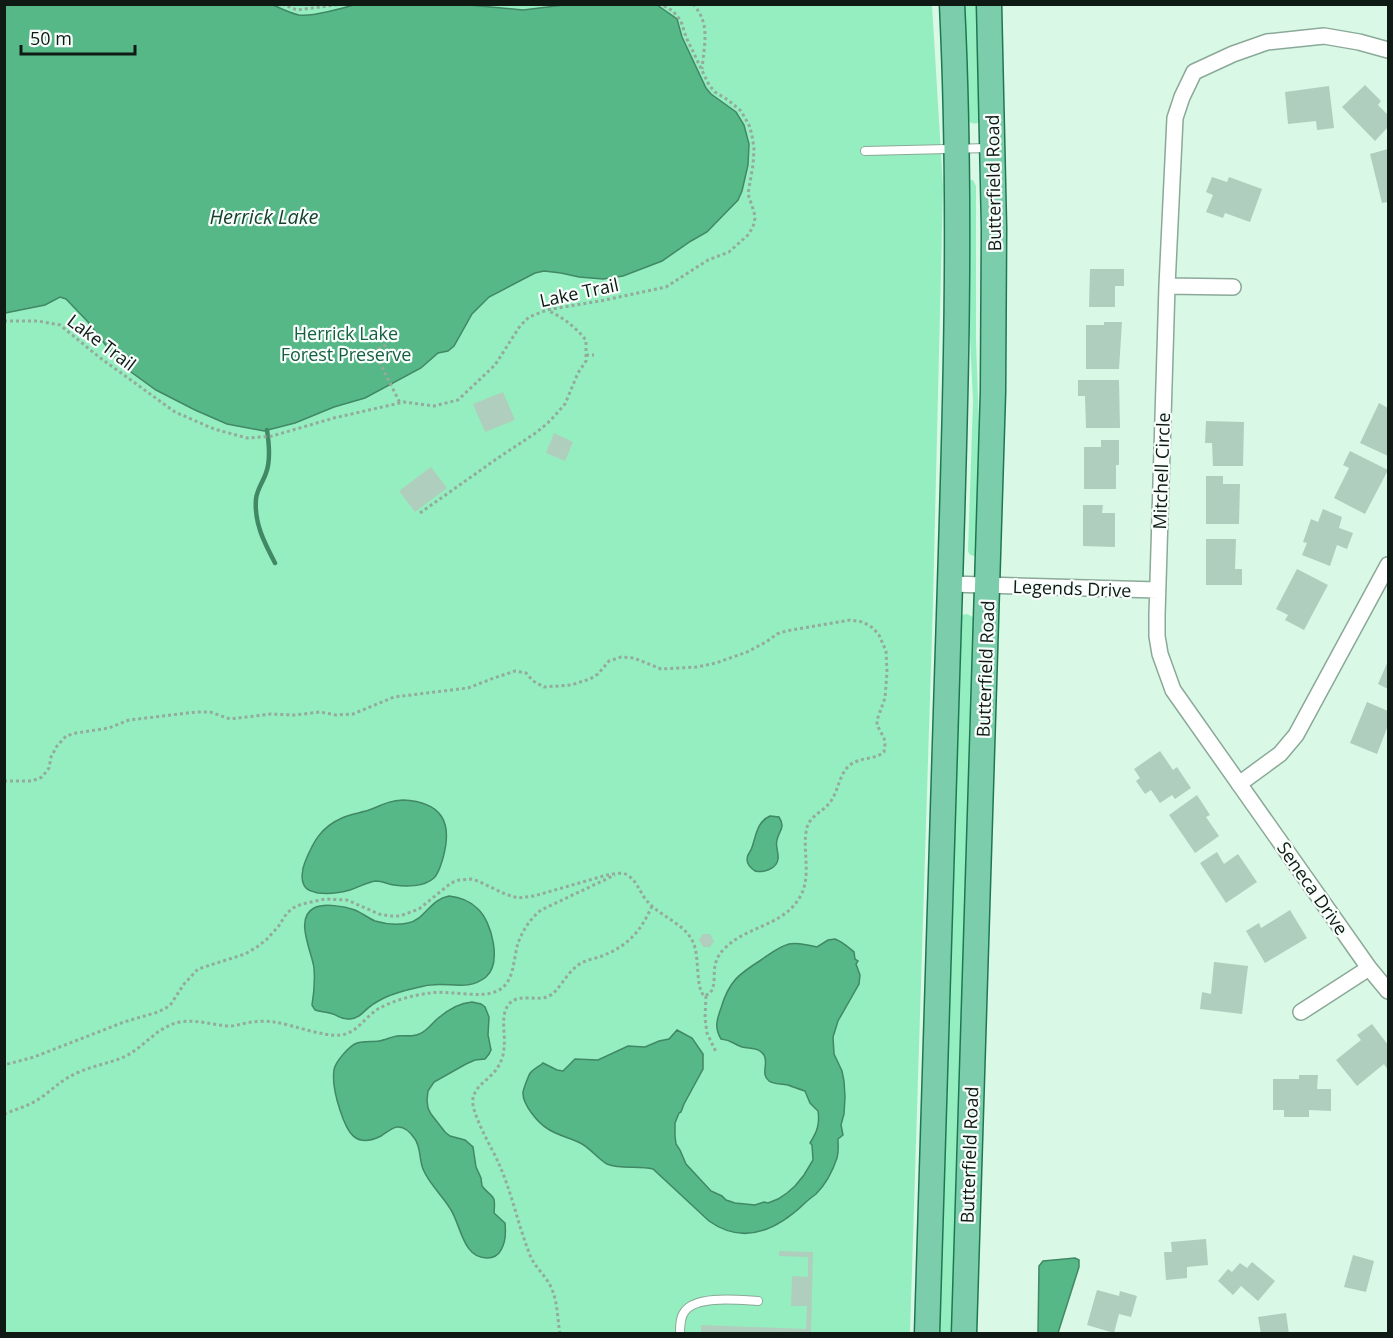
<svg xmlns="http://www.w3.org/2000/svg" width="1393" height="1338" font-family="'Open Sans',sans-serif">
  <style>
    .green { fill: #95eebf }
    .water { fill: #56b787; stroke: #418864; stroke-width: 1.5 }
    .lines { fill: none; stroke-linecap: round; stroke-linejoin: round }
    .stream { stroke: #418864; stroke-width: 4.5 }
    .building { fill: #b0cebd }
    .service-casing { stroke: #8ba998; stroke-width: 10 }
    .minor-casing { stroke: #8ba998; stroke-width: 18 }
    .primary-casing { stroke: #1d7852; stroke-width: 27 }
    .path { stroke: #93ab9d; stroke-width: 3; stroke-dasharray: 3 3; stroke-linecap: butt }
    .service { stroke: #fff; stroke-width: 8 }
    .minor { stroke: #fff; stroke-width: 15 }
    .primary { stroke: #7ccdab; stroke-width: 24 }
    .labels { text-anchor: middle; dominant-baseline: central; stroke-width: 4.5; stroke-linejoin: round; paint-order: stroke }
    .street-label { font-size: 18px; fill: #0f1a14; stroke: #f8fefb }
    .park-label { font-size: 18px; fill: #165f3f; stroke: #f8fefb }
    .water-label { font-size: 20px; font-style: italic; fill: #18412d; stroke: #f8fefb }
  </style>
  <rect width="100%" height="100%" fill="#d9f8e6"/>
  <path class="green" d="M5,5H932L943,187L933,601L910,1333L5,1334Z
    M960,5H980L982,120C977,125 972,124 966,120Z
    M968,180H973L976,186V340L981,487L979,552L976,556C972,556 969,555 968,551L973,401L966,252Z
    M967,614L975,618L955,1333L936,1334L960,617L961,615Z"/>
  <path class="water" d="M271,4C280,8 289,13 299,15C311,17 344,8 357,4H458L523,10L572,4L657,5L677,19L682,37L706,88L711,94L736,112L744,125L749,144L748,165L742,191L738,200L707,232L691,241L662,261L623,276L603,279L579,277L561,273L544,271L535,273L489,297L472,314L454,346L448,351L438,353L421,368L365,398L334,407L295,423L264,431L227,424L195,410L156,390L120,364L88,322L66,299L60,297L45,305L5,313V5Z
    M403,800C442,802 453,822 443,858C441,864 439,873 434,878C424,887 406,887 394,885C388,884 382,881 376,881C367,882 359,887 350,890C340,893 329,894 318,893C314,892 309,891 306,888C300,882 302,869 305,862C313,842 321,827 342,818C351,814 360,813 369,810C383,805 387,801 403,800Z
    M770,816L779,817C786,828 779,830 777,840C775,846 779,852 778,859C777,869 763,873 755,871C751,868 747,865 747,859C747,855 749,853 751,850C756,838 756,822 770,816Z
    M449,896C460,897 471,902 478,909C492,922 502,963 486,977C466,993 446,980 424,986C411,989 396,992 384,998C380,1000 376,1002 372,1005C364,1010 361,1018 350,1019C342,1020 339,1016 333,1014C328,1012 321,1012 315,1010L312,1005C314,993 315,981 314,968C312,952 294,918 314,908C324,903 344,906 355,910C362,913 368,918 375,921C385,924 398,925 408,923C425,920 430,899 449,896Z
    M835,939C843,942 848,947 854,952L855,959L858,961L856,964L860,975L859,984L838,1021L833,1037L834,1054L842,1071L844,1081L845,1097L844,1114L841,1125L843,1135L838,1139C838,1146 839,1151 837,1158C833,1170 825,1185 816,1194C812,1197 808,1200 805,1203C777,1230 744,1246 709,1221L653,1169C638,1165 622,1170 607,1164C598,1159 591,1149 582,1144C571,1138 559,1136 548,1129C538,1123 522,1104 523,1092C524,1087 527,1080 529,1075C532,1069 539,1067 543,1063L557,1070L563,1071L575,1059L598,1060L628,1046L645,1047L659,1041L669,1039L677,1030L692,1038L703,1054V1069L684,1104L681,1112L679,1113L675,1123V1136L676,1144L680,1150L686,1164L711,1191L722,1196L726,1200L735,1203L755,1205L764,1202L768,1203L778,1199L787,1193L795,1186L804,1175L813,1160L812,1145L810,1143C817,1132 820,1124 818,1111L810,1103L805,1091C799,1089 793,1087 788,1085C781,1083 775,1085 769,1081C760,1074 769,1063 764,1055C759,1047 750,1049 742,1047C733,1044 732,1040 721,1039C714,1028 717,1019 721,1008C729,981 739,974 761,960C770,954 778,947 789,944C797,942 809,945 817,947L828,940Z
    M472,1002L481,1004L485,1007L489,1017L488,1035L491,1050L489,1054L485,1059L475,1060L466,1064L434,1082L428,1091L427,1100L428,1108L431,1114L445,1132L450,1136L465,1140L473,1147L476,1167L481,1178L482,1186C492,1199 496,1192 494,1213L505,1223C506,1233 506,1242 501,1250C498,1256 493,1258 487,1258C463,1258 461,1226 451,1210C443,1196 429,1184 423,1169C419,1159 421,1148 415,1139C411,1133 405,1126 397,1127C391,1128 386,1133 381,1136C355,1149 347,1132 340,1110C336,1098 332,1083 334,1070C335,1062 349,1046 357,1043C363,1041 373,1042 379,1041C385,1040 391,1037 397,1036C405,1035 415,1038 423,1032C428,1029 432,1024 436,1020C446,1011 459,1003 472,1002Z
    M1075,1258L1079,1260V1267L1058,1333H1038L1039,1266L1043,1261Z"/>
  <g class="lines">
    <path class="stream" d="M267,430C269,443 271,460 266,473C263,482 257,489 256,499C254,523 264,542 275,563"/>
  </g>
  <path class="building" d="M1365,85L1381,101L1378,105L1388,115V127L1375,141L1342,107Z
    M1329,86L1334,128L1317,130L1316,121L1288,124L1285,92Z
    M1388,149V202L1382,203L1370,154Z
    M1212,177L1227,182L1229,177L1262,189L1250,222L1225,213L1223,218L1206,212L1213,195L1206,192Z
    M1090,269H1124V286H1115V307H1089Z
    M1104,322H1122L1119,369H1086V325H1104Z
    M1078,380H1119L1120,428H1086L1085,396H1078Z
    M503,392L515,420L485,432L473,404Z
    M1379,403L1388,408V456L1360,443Z
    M1206,421L1244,422L1243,466H1213L1212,443H1205Z
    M554,433L573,442L565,461L546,453Z
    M1101,440H1119V465H1116V489H1084V447H1101Z
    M1350,451L1388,470L1365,514L1334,498L1349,468L1343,465Z
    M431,467L447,488L415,512L399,491Z
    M1206,476H1223V484H1240L1239,524H1206Z
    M1083,505H1103L1102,513H1115V547L1083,546Z
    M1323,509L1342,517L1339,528L1353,533L1347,549L1337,545L1330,566L1302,555L1307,543L1303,542L1311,519L1318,522Z
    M1206,539H1236L1235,569H1242V585H1206Z
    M1297,569L1328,585L1304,630L1285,620L1288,615L1276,609Z
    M1388,661V689L1378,684Z
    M1367,702L1388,711V729L1387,728L1377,754L1350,743Z
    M1160,751L1173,770L1177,767L1191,788L1175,799L1172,795L1160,803L1151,790L1145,794L1136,781L1140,778L1134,769Z
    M1197,795L1210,815L1206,817L1219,836L1195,853L1169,815Z
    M1217,852L1224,864L1238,854L1257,882L1226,903L1200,863Z
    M1290,910L1307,938L1265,963L1246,931L1259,923L1261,928Z
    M703,934H710L714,941L710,947H703L699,940Z
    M1214,962L1248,966L1242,1014L1200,1009L1202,992L1211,994Z
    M1372,1024L1388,1045V1070L1384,1064L1357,1086L1336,1060L1361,1040L1357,1035Z
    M1299,1075H1318L1317,1089H1331V1111L1309,1110V1117H1284V1110H1273V1079H1299Z
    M1206,1239L1208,1265L1187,1267V1278L1166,1280L1164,1252H1172L1171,1242Z
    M779,1251L813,1252L811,1334H701V1325L806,1329L807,1306H791L792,1276L808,1277V1257L779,1256Z
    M1353,1255L1374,1261L1366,1292L1344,1287Z
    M1252,1262L1275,1281L1258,1301L1241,1286L1233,1295L1218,1281L1228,1269L1232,1272L1240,1263L1247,1268Z
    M1097,1290L1119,1296L1120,1291L1137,1296L1131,1317L1119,1314L1114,1333L1087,1325Z
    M1286,1313L1289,1334H1261L1258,1317Z"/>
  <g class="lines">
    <defs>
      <path id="service" d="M865,151L989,148
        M680,1334C680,1326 680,1317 685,1311C697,1295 739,1300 758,1301"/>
      <path id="minor" d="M1388,50L1359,42L1324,36L1267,42L1233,54L1194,72L1182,97L1175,118L1167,286L1157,615V636L1160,654L1173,690L1369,968L1388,991
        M1167,286L1233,287
        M950,584L1157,590
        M1239,784L1280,754L1296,735L1388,565
        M1301,1012L1369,968"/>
      <path id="primary" d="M927,1334C934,1115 940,897 947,679C954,454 963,229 952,4
        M964,1334L993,392L994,228L989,4"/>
    </defs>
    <use href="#service" class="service-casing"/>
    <use href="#minor" class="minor-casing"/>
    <use href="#primary" class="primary-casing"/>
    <path class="path" d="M282,4L297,10L343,4
      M693,4C711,24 704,45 702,69
      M4,321H38L60,325L99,357L175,412L214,429L247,438L272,436L334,418L404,402L434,406L458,400L495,365L520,326L529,317L547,310L605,300L666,287L708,260L729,252L748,235L753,227L755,218L754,212L748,194L753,165L754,149L752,135L749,125L741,111L728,100L715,92L709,85L686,37L681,21L673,11L661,4
      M374,351L400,403
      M586,355H594
      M362,357L386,345
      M420,513L495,460L537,432L550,421L565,404L578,373L586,361V340C575,327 564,318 549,311
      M4,781H32L42,777L49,768L51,757L57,746L66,736L76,733L109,728L129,720L196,712H210L230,719L271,714L295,715L320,712L336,715L353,714L394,697L468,688L494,678L515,671L526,673L533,681L544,687L571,685L590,679L598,674L609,661L621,657L634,658L661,669L697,667L716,663L747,652L766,642L777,634L786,631L850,620L863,622L873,628L879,635L886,651L887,672L885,698L877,720V725L884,738L885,744L884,752C874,760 860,757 850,765C839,774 839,789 831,801C823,813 808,815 806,832C803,852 811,876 801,895C784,927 747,925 724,949C707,966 720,983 709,994L704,996C695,986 700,957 693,942C684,923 661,917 648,902C641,895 638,883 629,876C623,871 614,874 607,875L534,896L518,898L505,894L478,881L471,879L459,880L451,883L419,909L400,916H390L379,914L347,900L325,899L302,904L293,908L287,913L278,927L267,939L257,947L245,954L198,969L184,984L171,1004L166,1008L158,1012L124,1022L34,1057L4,1065
      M706,996L705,1018L707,1033L716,1052
      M4,1114C17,1109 31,1105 42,1097C54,1088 64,1078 79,1072C95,1065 111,1063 126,1056C145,1046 158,1026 180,1022C197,1019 212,1025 229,1026C237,1026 244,1023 252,1022C259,1021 267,1021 274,1022C294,1025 323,1037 341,1035C357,1033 365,1017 378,1009C392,1001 413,995 430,993C448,990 482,999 497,991C515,983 513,959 518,943C523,930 530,919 541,910L615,875
      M174,1334H192
      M560,1334C557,1316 558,1301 550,1285C544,1274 534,1266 530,1255C518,1225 512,1193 499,1164C491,1146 477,1124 473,1105C470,1086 492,1080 499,1065C502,1060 504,1053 504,1047C506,1034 499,1014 510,1003C520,993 537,1002 549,996C559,991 566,974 577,966C584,960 594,959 602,956C628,946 641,931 652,906"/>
    <use href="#service" class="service"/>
    <use href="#minor" class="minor"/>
    <use href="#primary" class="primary"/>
  </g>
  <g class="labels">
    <g class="street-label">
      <text transform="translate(993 183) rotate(-91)">Butterfield Road</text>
      <text transform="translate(579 292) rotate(-12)">Lake Trail</text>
      <text transform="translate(102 342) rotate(37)">Lake Trail</text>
      <text transform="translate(1161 471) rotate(-88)">Mitchell Circle</text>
      <text transform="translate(1072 588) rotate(2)">Legends Drive</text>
      <text transform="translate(985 669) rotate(-88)">Butterfield Road</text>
      <text transform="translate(1313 888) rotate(55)">Seneca Drive</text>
      <text transform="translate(969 1155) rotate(-88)">Butterfield Road</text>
    </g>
    <g class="park-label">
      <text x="346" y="333">Herrick Lake<tspan x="346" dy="21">Forest Preserve</tspan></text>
    </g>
    <g class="water-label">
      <text x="264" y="216">Herrick Lake</text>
    </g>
  </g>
  <rect width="1393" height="1338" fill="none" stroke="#0f1a14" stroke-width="12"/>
  <path d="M21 45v9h114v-9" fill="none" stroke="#0f1a14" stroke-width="3"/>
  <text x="30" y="45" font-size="18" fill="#0f1a14" stroke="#f8fefb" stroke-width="4.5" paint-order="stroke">50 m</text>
</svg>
